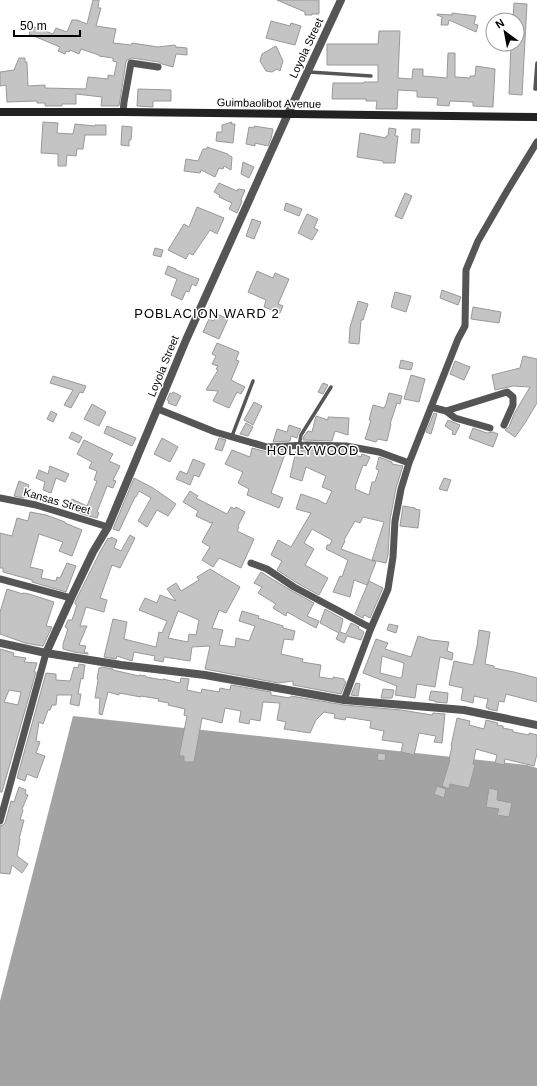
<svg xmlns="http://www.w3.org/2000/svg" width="537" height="1086" font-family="Arial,sans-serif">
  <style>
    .water { fill: #a3a3a3 }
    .building { fill: #c4c4c4; stroke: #999; fill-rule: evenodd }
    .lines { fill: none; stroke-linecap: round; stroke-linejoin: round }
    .service { stroke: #555; stroke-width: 3.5 }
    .minor { stroke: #555; stroke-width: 7 }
    .tertiary { stroke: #555; stroke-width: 8 }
    .secondary { stroke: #222; stroke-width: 8 }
    .labels { text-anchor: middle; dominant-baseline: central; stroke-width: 3; stroke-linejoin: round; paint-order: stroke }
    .street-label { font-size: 11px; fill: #000; stroke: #fff }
    .quarter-label { font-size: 13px; letter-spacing: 1px; fill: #000; stroke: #fff }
  </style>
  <rect width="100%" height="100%" fill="#fff"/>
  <path class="water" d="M73,716L527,765L537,768V1086H0V1001Z"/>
  <path class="building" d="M93,0H99L98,8H101L96,26L116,29L113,43L131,45L132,43L158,47L175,45L176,47L187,48V55L176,54L173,67L162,64L159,62L132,58L127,60L126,62L119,106H101L102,97L76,94V104H62V106H45V103H37V101L7,102L6,85L0,86V72L14,70L19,58H25V62H27L28,86L45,85V88L86,89L88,77L108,79V75L114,76L117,62L113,61V58L99,56V55L81,49L79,54L70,50L69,52L66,51L65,54L58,51L60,47L29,34L32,26L53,34L56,28L67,32L72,20H77L87,24Z
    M277,0H319V14H312V15H305V12Z
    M514,3L527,4L522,95L509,94L511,44H517V20H513Z
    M452,13L476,16L474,24L478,25L476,32L449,20L448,25H441L442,17L437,15V14L452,15Z
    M271,21L290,26L291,23L301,26L295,45L266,38Z
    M379,31H400L398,78L412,79L413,69H423V76L447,78L448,53H455V77L470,78V76H475L476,66L495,69L493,107L473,106V102L450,101L449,106L437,105L438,98L417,97V91L398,90L397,109H376L377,101H366V99H332L333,83H364V82H378V65H327V44H378Z
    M276,46L283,61L280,71L277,69L272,72L266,71L260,61L262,54Z
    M138,89L171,90V101H153V107L137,106Z
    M43,122L58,123L57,133L73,134L75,124L95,126V125H106V135H85L83,149H77L76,156L67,155L66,166H58V154L41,153Z
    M232,122L231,124H235L233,143L216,141L217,132H222V125Z
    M122,126L132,127L131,140H129V146L121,145Z
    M254,126L273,129L271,139L268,146L255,143V146L246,144L249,127L254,128Z
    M389,128L396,129L395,136H398L395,163H383V161L357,157L360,133L386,138V136H388Z
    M412,129H420L419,143H411Z
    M207,147L228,154V155L232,157L231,170L224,166L223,169L219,168L215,177L201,170L200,173L184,171L186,159L198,161L203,149H207Z
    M243,162L254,167L249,178L241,174Z
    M219,183L237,191L238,189L245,190L241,200L242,201L237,213L229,209L232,203L219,197L220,195L214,192Z
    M405,193L412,196L402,219L395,216Z
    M286,203L302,209L299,216L284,210Z
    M197,207L224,218L217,234L210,230L193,255L189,253L186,259L168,250L184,224L189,227Z
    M307,214L318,219L314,228L318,230L312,240L298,233Z
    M252,219L261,222L254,239L246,236Z
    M155,248L163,250L161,257L153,255Z
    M168,266L176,269V270L199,279L196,286L192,284L189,292L186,291L182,300L171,295L177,279L165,274Z
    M257,271L273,278L275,273L289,279L278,304L283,306L280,313L264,307L266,300L248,292Z
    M442,290L461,297L458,305L440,298Z
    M395,292L411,296L406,312L391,307Z
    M358,301L368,304L363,320H361L359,344L349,343L350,327Z
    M473,307L501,312L499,323L471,319Z
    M217,314L228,319L219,339L203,332L209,319L214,321Z
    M217,343L239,352L236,360L239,361L231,380L245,387L241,394L237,392L229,408L213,401L218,391L206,390L218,370L216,369L218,366L212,364L216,356L212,354Z
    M523,356L537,359V403L525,423L515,437L505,430L509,427L514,414L530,387L513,386L495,390L492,375L520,368Z
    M401,360L413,363L411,370L399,368Z
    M455,361L470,367L464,380L450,374Z
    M411,375L425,379L419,402L404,399Z
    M53,376L86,386L83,393L80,392L71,408L64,405L73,390L50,383Z
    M323,383L328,385L323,394L318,392Z
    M173,392L181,396L176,406L168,403L169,401L167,400L170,393L172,394Z
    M389,393L402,396L400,404L397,403L390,424H391L387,441L378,439L376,442L365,439L371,420H369L373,405L384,408L386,404Z
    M254,402L262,406L253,425L244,420Z
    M92,404L106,412L99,426L84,419Z
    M51,411L57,414L53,422L47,419Z
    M434,413L437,414L431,434L426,432Z
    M316,416L328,420V417L349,418L348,435L335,431L332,441L303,440L304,436L308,431L312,432Z
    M448,420L455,423L460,425L455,435L452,434L453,431L445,426Z
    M246,423L253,427L248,436L240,434Z
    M289,425L301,429L298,434L297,438L291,436L290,441L273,442L277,429L287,432Z
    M107,426L136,438L132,446L104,433Z
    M473,428L487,433L493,432L498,434L493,447L469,438Z
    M72,432L82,437L79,443L69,438Z
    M162,438L178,447L170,462L154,454Z
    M219,438L226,440L222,451L215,449Z
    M84,440L113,454L109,461L120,466L113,480L116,481L113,488L107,486L97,512L99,513L97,518L82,514L68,507L72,499L87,506L97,481L94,480L97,471L89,468L92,462L77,454Z
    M252,448L267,452L286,451L271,493L283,498L279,508L247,495L249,489L238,483L243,472L225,464L232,450L250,457Z
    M307,450L345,451L361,457L362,454L370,457L366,466L363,465L355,487H356L355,489L369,495L372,482H375L379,470L376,469L379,457L392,462V464L403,466L396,488L390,520L388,555L386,563L372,560L384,522L363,517L360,523L355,521L344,540L345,541L341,549L376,562L367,585L354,580L350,597L333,592L340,576L342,577L348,560L326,549L327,545H330L332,540L312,529L304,543L314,549L305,565L328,578L319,595L297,583L277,570L282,561L271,555L278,540L291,547L311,513L296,509L301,494L318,500L326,504L332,491L322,487L326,476L306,467L302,481L290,477L296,451Z
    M193,459L205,464L199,477L194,475L190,485L176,479L180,471L187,474Z
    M50,466L69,474L65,482L56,478L51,493L43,490L45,482L36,478L39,470L48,474Z
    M134,478L153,488L176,504L168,516L157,510L147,527L138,521L151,498L139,491L136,497H135L119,531L113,529Z
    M444,478L451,480L447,491L439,489Z
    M19,481L29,485L24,498L14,496Z
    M190,491L198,496L196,498L227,514L231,507L235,509L236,507L245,512L238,526L239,527L237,531L254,539L241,568L219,558L213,567L202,560L210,547L202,542L213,522L211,523L196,516L198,511L183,502Z
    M403,506L415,508V509L420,510L418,528L400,526Z
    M30,512L46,515L65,522V523L82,530L72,556L59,551L63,542L39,534L30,567L43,570L41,578L56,581L57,577L60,578L67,563L76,566L66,592L32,582V580L3,572V568H0V533L12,536L17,518L28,521Z
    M130,535L135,538L120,568L112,565L100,598L107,600L104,612L86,607L80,626H87L79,645L86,646L84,652L88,653V654L74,652L63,649V644L68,629L65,627L68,620H72L77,605L75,604V602L100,552L108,538L111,539V537L117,540L114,548L121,551Z
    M210,569L240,587L226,613L219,610L212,628L223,630L219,645L235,647L236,638L249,641L255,626L239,621L242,611L259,616L258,618L283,626V628L295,631L293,640L284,639L281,654L303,659L302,662L321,665L319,677L333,679V677L344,679V681L346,682L341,694L293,685V681L278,683L205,669L210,646L192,647L190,661L164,657L163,662L154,660L155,656L134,652L132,661L117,656L116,659L104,657L113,619L127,622L124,639L156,647L159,632L162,633L167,621L139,610L145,598L157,603L160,595L176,601L167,589L176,583L181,591L199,580L197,577ZM178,611L199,620L196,635L189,634L188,642L168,638Z
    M261,572L272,579L292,591L314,603L307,616L319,621L316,628L287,612L286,616L273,608L276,604L258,593L262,587L254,583Z
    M369,581L383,588L370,618L364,615L363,618L355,614Z
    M7,589L23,594V593L29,594L54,602L46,626L52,627L43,646H42L25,643L0,634V612Z
    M325,609L343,619L340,632L346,634L351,623L359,627L358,628L364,632L361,640L347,636L344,643L336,639L339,633L320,623Z
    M389,624L398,626L396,633L387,630Z
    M479,630L490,632L485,664L494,666V668L514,672L537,678V702L506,694L504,702L499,701L497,711L488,709L489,708H486L488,699L474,696L473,703L461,700L463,688L449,685L454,661L473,665L477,646Z
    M418,636L431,640L449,642L447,651L453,653L452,660L440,657L435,687L417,684L415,698L395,695L397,686L363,673L376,639L388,643L385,649L411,657ZM382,656L404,663L402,677L400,678L380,673Z
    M0,649L14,653L13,656L26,658L24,662L37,663L34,672H36L2,792H0ZM9,690L21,692L18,705L4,702Z
    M79,664L85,665L83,679L81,678L78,694H81L79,706L70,704L72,695H57L56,705H52L50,710H48L43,724L39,722L36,741L40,742L36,753L45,756L37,778L27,774L25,781L17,778L46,673L56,674V680L70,681L74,667L78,668Z
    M101,667L113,669V670L139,676V675L146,676V677L163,680V679L180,683L181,678L189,679L187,690L201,693L202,689L219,692L220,688L230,690L231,685L271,692V695L290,698L291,696L344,705L401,710L432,715L433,713L445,714L442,743L434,742L436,736L419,733L414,755L401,752L403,743L382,740L384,731L370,728L371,721L346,717L345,720L334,718L335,714L324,712L316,720L310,733L284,729L286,722L277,720L280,703L263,702L260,721L250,719L249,724L239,722L241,711L225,708L222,723L202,718L194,762H184V756H179L187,716L184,715L185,709L168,705L169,703L158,701L159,699L141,696V697L119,693V695L108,692L102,715L99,714L100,698H95L98,680L97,679L99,668H101Z
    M356,683L360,684L358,696L351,695Z
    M383,689L394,690L392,698H381Z
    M431,691L448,693L447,703L435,702V701L429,700Z
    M457,718L470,721L469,725L484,729L486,720L498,723L497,725L503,726V728L513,730V732L529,735V733L537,735V754L534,766L505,759L504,765L495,763L497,755L476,749L473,764L475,765L469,788L450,784L449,789L442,786L450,760H449L452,746H451Z
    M378,753L386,754L385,761L377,760Z
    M437,786L446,789L444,798L434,794Z
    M19,787L26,790L25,794L28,795L22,809L23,810L20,820H24L19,839H20L17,856L28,864L22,873L12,865L10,874L0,873V826L3,825L5,823L11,801L14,802Z
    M489,788L498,790L497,800L512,803L509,817L497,815L499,809L486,807Z"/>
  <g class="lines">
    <path class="service" d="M537,63L535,89H537
      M309,72L371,76
      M232,436L253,381
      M299,446L301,435L331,387"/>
    <path class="minor" d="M123,112L124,102L131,63L158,67
      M431,407L446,411L507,392L513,397V405L504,425
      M158,409L215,432L267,447L307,445L346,446L379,452L409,463
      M446,411L455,418L490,428
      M0,498L36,505L108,527
      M251,563L267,569L294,587L371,628
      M0,579L71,598
      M344,700L371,628L388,589L393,557L395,521L401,489L409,463L458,339L465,326L466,270L478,241L507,191L537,142
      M0,821L46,653"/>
    <path class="tertiary" d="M0,643L46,653L121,665L205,675L344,700L464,710L537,725
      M46,653L71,598L93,552L108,527L186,340L288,114L341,0"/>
    <path class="secondary" d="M0,112H123L537,117"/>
  </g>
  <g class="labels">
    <g class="street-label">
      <text transform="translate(306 48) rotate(-65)">Loyola Street</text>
      <text transform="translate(269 103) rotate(1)">Guimbaolibot Avenue</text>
      <text transform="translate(163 366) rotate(-68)">Loyola Street</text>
      <text transform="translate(57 501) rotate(16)">Kansas Street</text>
    </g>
    <g class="quarter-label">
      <text x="207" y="313">POBLACION WARD 2</text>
      <text x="313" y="450">HOLLYWOOD</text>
    </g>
  </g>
  <g transform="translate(505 32) rotate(328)"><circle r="19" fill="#ffffff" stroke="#999999"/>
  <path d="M0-3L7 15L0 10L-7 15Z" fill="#000000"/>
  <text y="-6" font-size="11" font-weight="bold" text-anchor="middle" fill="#000000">N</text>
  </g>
  <path d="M14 30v6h66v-6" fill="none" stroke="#000000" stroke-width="2"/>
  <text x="20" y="30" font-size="12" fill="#000000" stroke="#ffffff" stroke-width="3" paint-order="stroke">50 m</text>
</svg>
